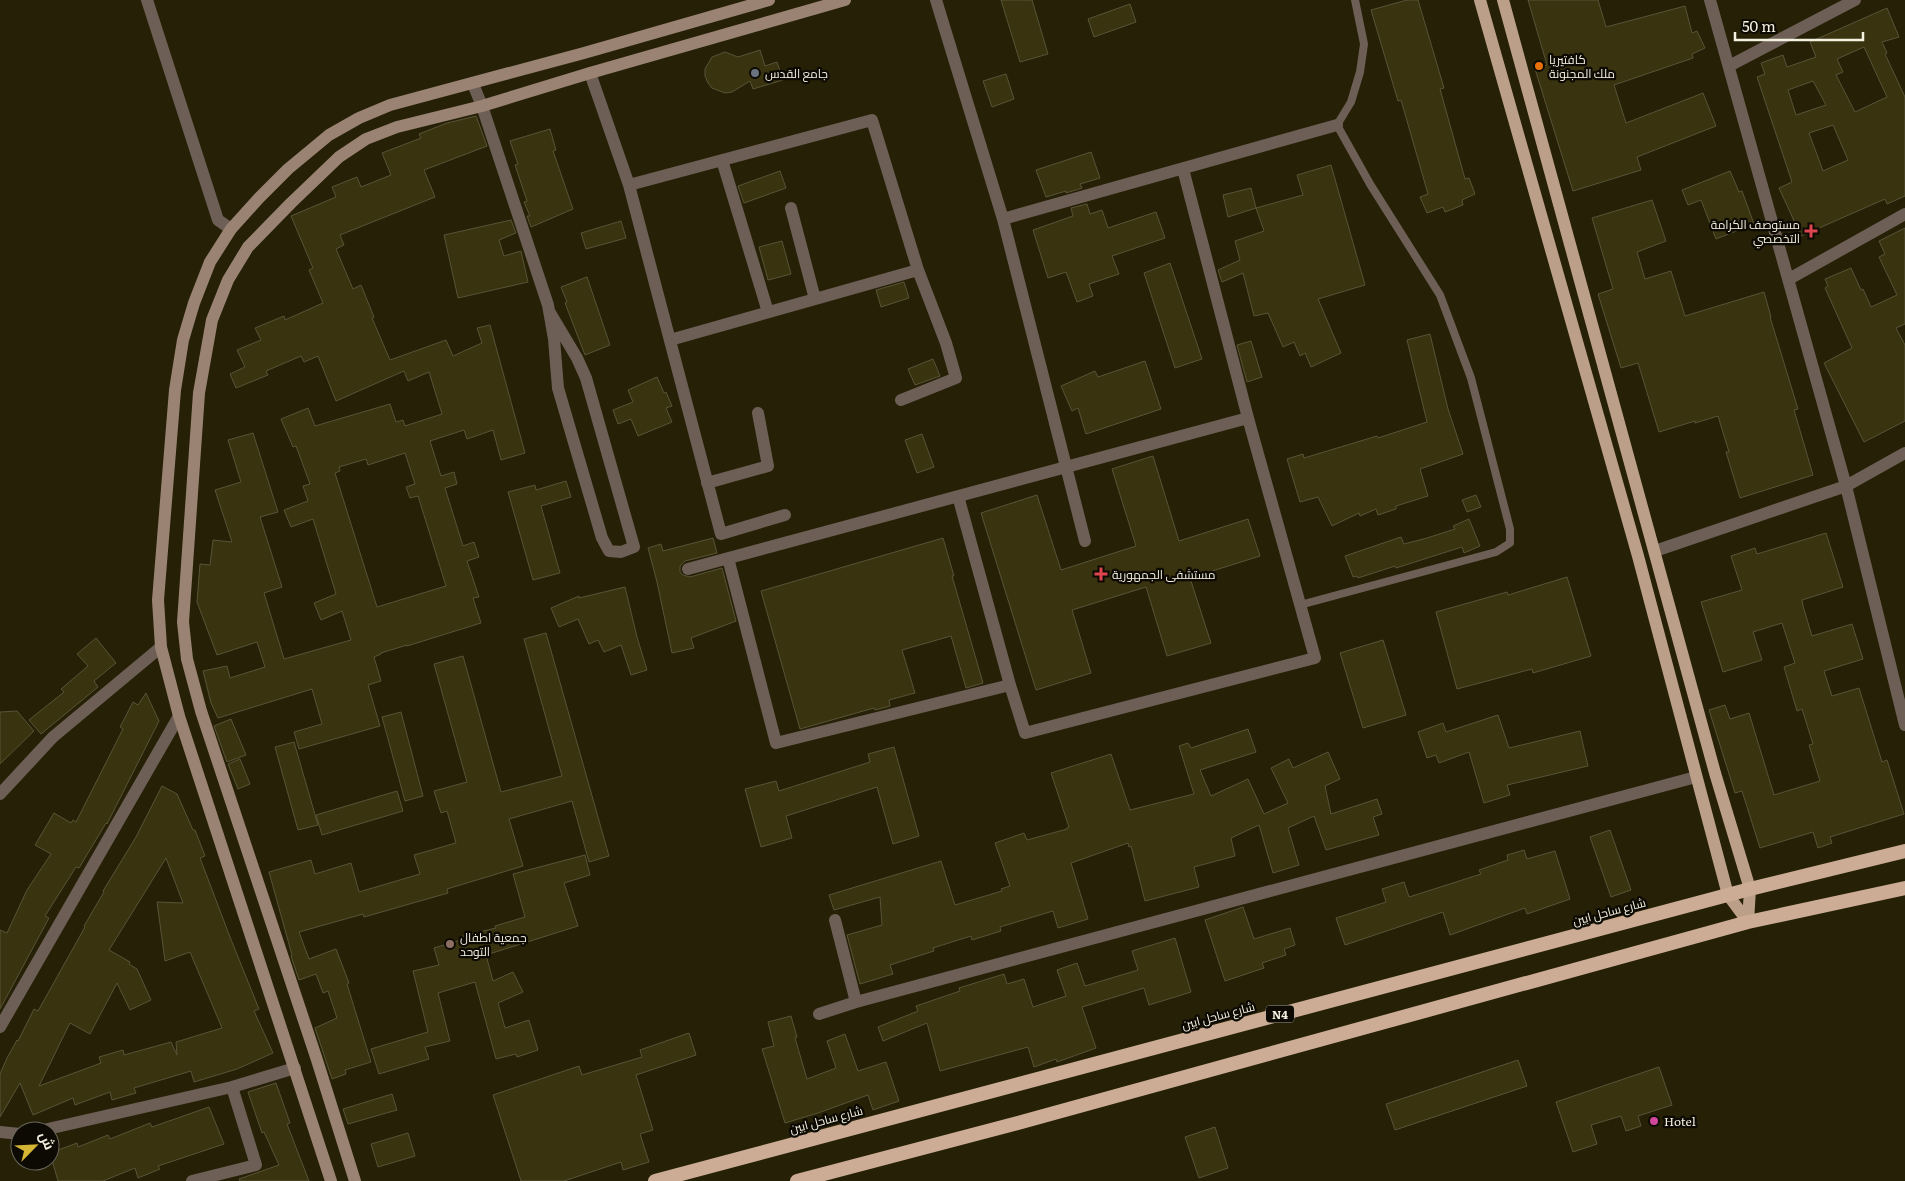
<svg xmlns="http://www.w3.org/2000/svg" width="1905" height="1181" font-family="Literata,Cairo,serif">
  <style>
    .building { fill: #3a330f; stroke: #585438; fill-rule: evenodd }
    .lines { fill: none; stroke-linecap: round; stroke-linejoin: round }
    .service { stroke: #6d5f55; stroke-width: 8 }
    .minor { stroke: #6d5f55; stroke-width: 12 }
    .secondary { stroke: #9a8372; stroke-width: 12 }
    .primary { stroke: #bc9f89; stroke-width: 12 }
    .trunk { stroke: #ccac94; stroke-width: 14 }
    .food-dot { fill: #e8710a; stroke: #0c0a02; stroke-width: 2 }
    .worship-dot { fill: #6b7280; stroke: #0c0a02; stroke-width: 2 }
    .health-dot { fill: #e0444e; stroke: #0c0a02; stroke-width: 2 }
    .education-dot { fill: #8d6e63; stroke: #0c0a02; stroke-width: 2 }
    .hotel-dot { fill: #d1479c; stroke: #0c0a02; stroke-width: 2 }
    .labels { text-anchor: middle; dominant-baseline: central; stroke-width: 4.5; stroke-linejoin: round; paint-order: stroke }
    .shield { fill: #0c0a02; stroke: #aeac9e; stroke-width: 1 }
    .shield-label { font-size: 11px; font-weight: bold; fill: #f4f1e1 }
    .poi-label { font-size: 12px; fill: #f4f1e1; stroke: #0c0a02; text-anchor: start }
    .street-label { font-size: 12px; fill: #f4f1e1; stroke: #0c0a02 }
  </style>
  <rect width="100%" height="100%" fill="#252006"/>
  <path class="building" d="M1001,0H1032L1048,54L1020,62Z
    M1407,0H1418L1444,88L1440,89L1465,179L1469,178L1475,194L1462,200L1463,205L1445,212L1443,207L1427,213L1420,197L1428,194L1401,100L1398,101L1371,10Z
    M1528,0H1598L1606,27L1685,6L1692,33L1697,31L1705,48L1692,54L1693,58L1614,85L1626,123L1703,93L1716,126L1637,157L1641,170L1573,191L1535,69L1547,65Z
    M1130,4L1136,22L1094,37L1088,19Z
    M1887,8L1899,37L1882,42L1887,53L1885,54L1905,97V196L1887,204L1885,199L1801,236L1779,188L1792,182L1757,77L1765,74L1761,63L1783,55L1787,67L1816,57L1810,42ZM1864,47L1887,97L1855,112L1836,75L1843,72L1837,59ZM1813,81L1826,105L1796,115L1788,90ZM1833,125L1848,160L1823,171L1809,133Z
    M760,50L765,66L777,62L783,80L753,89L750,81L732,92L725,93L712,88L708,83L705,76V69L712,57L725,52L738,57Z
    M1006,74L1014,99L992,107L983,81Z
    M476,116L487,146L424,170L435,197L340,235L344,245L336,249L353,289L361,285L374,317L372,318L390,360L446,340L453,356L482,343L477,328L490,325L525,453L501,460L493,430L467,439L464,430L430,441L441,476L454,472L457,484L445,488L463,546L474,542L479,557L467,561L479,597L473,598L481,623L407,646V645L381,653V654L374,657L381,681L368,685L380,726L299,749L294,732L322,724L312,689L218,718L211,703L203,671L227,666L230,678L265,667L257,642L217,655L197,602L200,564L210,565L213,540L232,542L215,490L241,482L228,440L253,433L278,512L260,517L282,587L264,593L284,659L351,640L342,611L321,620L314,603L336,594L313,519L291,527L284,510L308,501L303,486L310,484L296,446L293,447L281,419L308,408L315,426L390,404L396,422L403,420L405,426L442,414L429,372L408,381L404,371L336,401L318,356L304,362L301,356L266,371L268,375L236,388L230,374L245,367L237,350L261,340L255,328L284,316L285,320L323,303L309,270L313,268L291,216L336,197L332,187L357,177L361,187L391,175L382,153L421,138L419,134L447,123ZM405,453L415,484L406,487L410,498L418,496L446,586L377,607L335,473L340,471L339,467L366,459L368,465Z
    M550,129L556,150L553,151L573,209L531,227L527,216H530L524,202L527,201L515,165L518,164L510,141Z
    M1091,152L1100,178L1080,184L1082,188L1066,193V191L1046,197L1036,170Z
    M1331,165L1365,285L1318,299L1341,353L1311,367L1305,353L1300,356L1294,342L1283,347L1268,313L1254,316L1243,273L1222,282L1218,270L1240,260L1235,241L1264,231L1256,208L1303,195L1297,175Z
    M780,171L786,188L744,203L738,186Z
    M1730,171L1739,192L1742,191L1754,224L1716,239L1701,200L1688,205L1682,190Z
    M1251,188L1256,208L1228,217L1223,195Z
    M1652,200L1666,241L1637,252L1645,279L1671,271L1685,316L1764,292L1771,317H1770L1798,409L1794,410L1813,475L1740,498L1726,452H1729L1718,416L1695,423V421L1659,432L1638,363L1621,368L1598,294L1613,289L1592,218Z
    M1087,204L1090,214L1102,210L1108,228L1156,212L1165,238L1112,256L1119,274L1089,284L1093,296L1077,302L1066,272L1048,278L1033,230L1073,216L1071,208Z
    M511,220L516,233L499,240L504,256L521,251L528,282L458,298L444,235Z
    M621,221L626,238L586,249L581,233Z
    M1905,228V324L1896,328L1905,345V421L1864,442L1824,363L1852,348L1825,288L1828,286L1825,279L1851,268L1861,290L1863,289L1871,307L1897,295L1879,257L1885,254L1879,241Z
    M782,241L791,274L768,280L759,247Z
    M1170,263L1202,359L1175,368L1144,273Z
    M587,277L610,345L585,355L565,303L567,302L561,287Z
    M904,282L909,298L881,307L876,290Z
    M1430,334L1448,409L1463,454L1420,469L1428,496L1396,506V509L1378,515L1376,509L1360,516L1359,513L1332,526L1318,497L1300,502L1287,459L1303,454L1304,458L1377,436L1378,438L1427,422L1407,340Z
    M1251,341L1262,377L1247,382L1237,345Z
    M933,359L940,376L915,385L908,369Z
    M1145,361L1161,409L1086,434L1078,408L1072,411L1061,386L1095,371L1098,377Z
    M657,377L664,393L666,392L672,406L666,408L672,422L638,436L631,419L618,424L613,410L633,402L628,390Z
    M922,434L934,467L917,473L905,440Z
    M1153,456L1179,541L1248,519L1260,556L1190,578L1211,643L1167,656L1146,587L1072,610L1091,673L1036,690L981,513L1037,495L1061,570L1136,546L1112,469Z
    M566,481L571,497L541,506L560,573L533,580L508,492L535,485L536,490Z
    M1476,495L1481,507L1467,512L1462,500Z
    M1469,519L1480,546L1464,553L1462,547L1396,568L1395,566L1358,578L1357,576L1353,577L1345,556L1401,537L1404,544L1427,538L1455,529L1453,526Z
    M1826,533L1843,587L1802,600L1803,606L1812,636L1852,624L1863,659L1824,671L1832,696L1859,688L1882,762L1887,760L1904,814L1830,837L1832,843L1818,848L1813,832L1760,848L1742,791L1735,793L1709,710L1725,705L1730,719L1749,713L1774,795L1820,781L1809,745L1813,744L1802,709L1797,711L1784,667L1795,663L1782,623L1753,632L1762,660L1723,672L1701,602L1742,590L1731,556L1755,548L1757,554Z
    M713,538L717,553L685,561L680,566V572L683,575L690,577L722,568L736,621L691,638L694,648L672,653L657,582L648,548L661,544L663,551Z
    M943,538L954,576H952L983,683L966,688L951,636L902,650L915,693L889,700L890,706L875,710L874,708L800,729L761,591Z
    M1567,577L1591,656L1533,673L1532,669L1457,689L1436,612L1507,592L1508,595Z
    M625,587L637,637L647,670L631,675L621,645L604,652L598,640L589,644L578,619L559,627L551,608L579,596V598Z
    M546,633L609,856L589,862L572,801L509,819L523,866L447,889L448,893L364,917L363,914L299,932L309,959L336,949L349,983L347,984L371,1062L345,1070L346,1074L332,1079L315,1028L337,1018L328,991L323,993L316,974L299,980L291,956L292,955L269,872L311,860L315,874L351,863L359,892L420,874L414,855L456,843L447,811L441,813L434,791L467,782L434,664L463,656L501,792L562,776L524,639Z
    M96,638L116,663L94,681L98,687L41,734L29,720L64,692L61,689L88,666L77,654Z
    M1383,640L1406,715L1363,728L1340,653Z
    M146,693L159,721L107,824L106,823L79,868L76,867L45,916L49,918L0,1009V930L7,933L27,890L51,854L35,845L54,813L71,823L73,820L76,822L123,729L120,727L133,702L138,705Z
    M17,711L34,731L0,764V712Z
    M401,712L423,796L405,801L382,717Z
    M1498,715L1509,748L1580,731L1588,766L1507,785L1510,795L1484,803L1469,752L1439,763L1436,755L1427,758L1418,732L1443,723L1446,732Z
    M231,719L246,755L227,762L214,726Z
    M1248,729L1256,752L1200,770L1211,796L1248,779L1264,814L1288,803L1271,768L1289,759L1293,768L1328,752L1340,779L1325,786L1331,814L1377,799L1382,814L1373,817L1379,835L1326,850L1314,816L1288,828L1299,865L1273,873L1259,825L1231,838L1235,856L1194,867L1199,887L1145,901L1131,846L1129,847L1128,843L1071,863L1088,919L1058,928L1053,911L1000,927L1001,931L972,940L971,936L933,948L934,951L890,965L893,974L860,984L847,935L882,925L880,897L834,910L829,895L941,861L955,905L1002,891L1001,889L1010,886L995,843L1024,833L1027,840L1067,829V828L1069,827L1051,773L1111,754L1130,810L1194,794L1179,746L1188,743L1191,748Z
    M294,742L318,825L298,830L275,747Z
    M894,747L919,836L893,844L877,787L786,816L792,838L761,847L745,789L776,781L779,791L870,762L868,754Z
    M240,759L250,784L238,789L228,764Z
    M162,786L177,794L193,830H195L205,856L200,858L230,937L259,1009L254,1011L273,1053L237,1069L194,1082L191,1071L134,1088L136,1093L112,1100L110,1092L75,1105L73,1098L33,1115L20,1083L0,1117V1074L7,1058L17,1040L18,1041L34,1009L38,1011L85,927L84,926L104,892L103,891L136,837ZM166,858L183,903L157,902L165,961L190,952L222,1028L176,1042L177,1055L171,1042L124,1055L123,1050L99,1057L101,1063L39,1086L70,1023L90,1034L117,983L130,1010L151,1000L137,969L129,964L130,962L109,950Z
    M397,791L403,811L322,835L316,815Z
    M1610,830L1631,890L1611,897L1590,837Z
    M1524,850L1527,859L1555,851L1570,899L1527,914L1525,908L1450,935L1443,912L1345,945L1336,918L1386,902L1382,889L1404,882L1409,897L1481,874L1479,870L1508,860L1507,855Z
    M585,855L590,875L564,883L578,926L486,955L493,981L513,972L523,992L498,1003L505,1028L529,1020L538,1050L517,1057L516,1054L496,1059L475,982L438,993L450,1041L425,1047L429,1059L379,1074L371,1049L428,1032L413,971L439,965L434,948L464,939L463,936L496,928L495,926L525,917L513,874Z
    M1243,907L1254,939L1290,928L1295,945L1284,949L1286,955L1262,963L1264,968L1225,981L1205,920Z
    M1175,938L1191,992L1149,1005L1144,988L1082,1007L1096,1048L1057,1062L1056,1059L1034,1067L1028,1047L940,1071L927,1023L883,1041L878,1027L918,1011L916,1006L960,991L959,988L1004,974L1007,984L1024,979L1033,1007L1066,996L1057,970L1077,963L1085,986L1138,970L1132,951Z
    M791,1016L797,1037L795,1038L807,1079L836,1068L827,1041L845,1034L858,1071L886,1062L899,1101L873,1110L868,1095L818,1113L785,1123L762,1049L774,1046L768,1022Z
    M689,1033L696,1055L636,1075L653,1130L640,1134L649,1162L623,1170L621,1162L564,1181H521L493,1095L579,1066L582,1075L642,1057L640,1050Z
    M1518,1060L1527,1086L1395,1130L1386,1104Z
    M1659,1067L1672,1105L1638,1116L1641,1126L1626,1131L1621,1116L1591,1125L1597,1144L1573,1152L1556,1102Z
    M276,1083L290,1123L287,1124L309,1181H240L239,1179L279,1165L264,1132L262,1133L248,1092Z
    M392,1094L397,1110L348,1124L343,1109Z
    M209,1107L224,1144L158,1166L160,1169L138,1178L135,1168L103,1181H58L50,1153L77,1143L78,1147L108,1135L110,1139L150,1123L152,1127Z
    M1215,1127L1228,1168L1199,1178L1185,1137Z
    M408,1133L415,1156L378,1167L371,1144Z"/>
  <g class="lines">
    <path class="service" d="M1300,605L1496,552L1510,543V529L1471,378L1440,295L1370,184L1337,125L1351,102L1360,72L1364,44L1355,0"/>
    <path class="minor" d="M147,0L218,220L231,229
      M936,0L1003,219L1085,541
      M1710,0L1846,486L1905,725
      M1729,66L1855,0
      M590,73L629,185L721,534L785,515
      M473,84L482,106L548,305L554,339L558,388L602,538L609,551L621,552L634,547L586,378L577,358L549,311
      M722,160L768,312
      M629,185L872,120L918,270L946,343L956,378L901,400
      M791,208L815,299
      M1003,219L1337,125
      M1789,279L1905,214
      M670,340L918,270
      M707,483L768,466L758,413
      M958,496L1010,685L1025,733L1315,658L1248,418L1183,169
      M1655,551L1846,486L1905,453
      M728,558L776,743L1010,685
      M688,569L1248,418
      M0,794L53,737L161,647
      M835,920L856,1002
      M819,1014L856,1002L1696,777
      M0,1027L179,716
      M39,1131L232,1087L295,1068
      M0,1132L20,1134
      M192,1181L256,1165L232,1087"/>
    <path class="secondary" d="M331,1181L179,716L161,647L158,600L175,390L183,340L194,303L210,262L231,229L259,198L288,169L329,135L359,118L390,105L584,53L769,0
      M355,1181L317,1060L201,711L187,659L183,622L199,393L212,320L228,280L248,247L291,203L339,157L366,139L397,127L482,106L590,73L845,0"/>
    <path class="primary" d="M1480,0L1638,556L1728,895L1748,922
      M1503,0L1715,773L1750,889L1748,922"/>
    <path class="trunk" d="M655,1181L1750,889L1905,851
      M797,1181L1014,1124L1748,922L1905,888"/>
  </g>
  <circle class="food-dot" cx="1539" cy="66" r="5"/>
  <circle class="worship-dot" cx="755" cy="73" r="5"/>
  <g class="health-dot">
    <path d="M1808.5 223.5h5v5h5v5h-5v5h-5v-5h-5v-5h5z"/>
    <path d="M1098.5 566.5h5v5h5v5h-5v5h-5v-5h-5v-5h5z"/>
  </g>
  <circle class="education-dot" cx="450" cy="944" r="5"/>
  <circle class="hotel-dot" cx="1654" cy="1121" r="5"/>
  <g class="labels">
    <rect class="shield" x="1266" y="1005.5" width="28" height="17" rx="4"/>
    <g class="shield-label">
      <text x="1280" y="1014">N4</text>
    </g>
    <g class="poi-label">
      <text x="1549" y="59">كافتيريا<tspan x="1549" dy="14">ملك المجنونة</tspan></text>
      <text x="765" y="73">جامع القدس</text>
      <text x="1800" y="224" text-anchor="end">مستوصف الكرامة<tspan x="1800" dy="14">التخصصي</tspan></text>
      <text x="1112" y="574">مستشفى الجمهورية</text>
      <text x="460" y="937">جمعية اطفال<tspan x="460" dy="14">التوحد</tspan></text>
      <text x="1664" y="1121">Hotel</text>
    </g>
    <g class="street-label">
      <text transform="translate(1609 911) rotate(-15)">شارع ساحل ابين</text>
      <text transform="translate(1218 1015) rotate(-15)">شارع ساحل ابين</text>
      <text transform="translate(826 1119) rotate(-15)">شارع ساحل ابين</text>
    </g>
  </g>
  <g transform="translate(35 1146) rotate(66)"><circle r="24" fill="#0c0a02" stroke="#69665b"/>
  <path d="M0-4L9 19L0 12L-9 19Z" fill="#d5b534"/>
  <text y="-8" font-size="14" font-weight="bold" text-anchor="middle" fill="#f4f1e1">ش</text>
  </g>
  <path d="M1735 32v8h128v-8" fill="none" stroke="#f4f1e1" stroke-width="2.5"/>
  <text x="1742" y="32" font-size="15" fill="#f4f1e1" stroke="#0c0a02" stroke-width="4" paint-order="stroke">50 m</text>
</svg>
